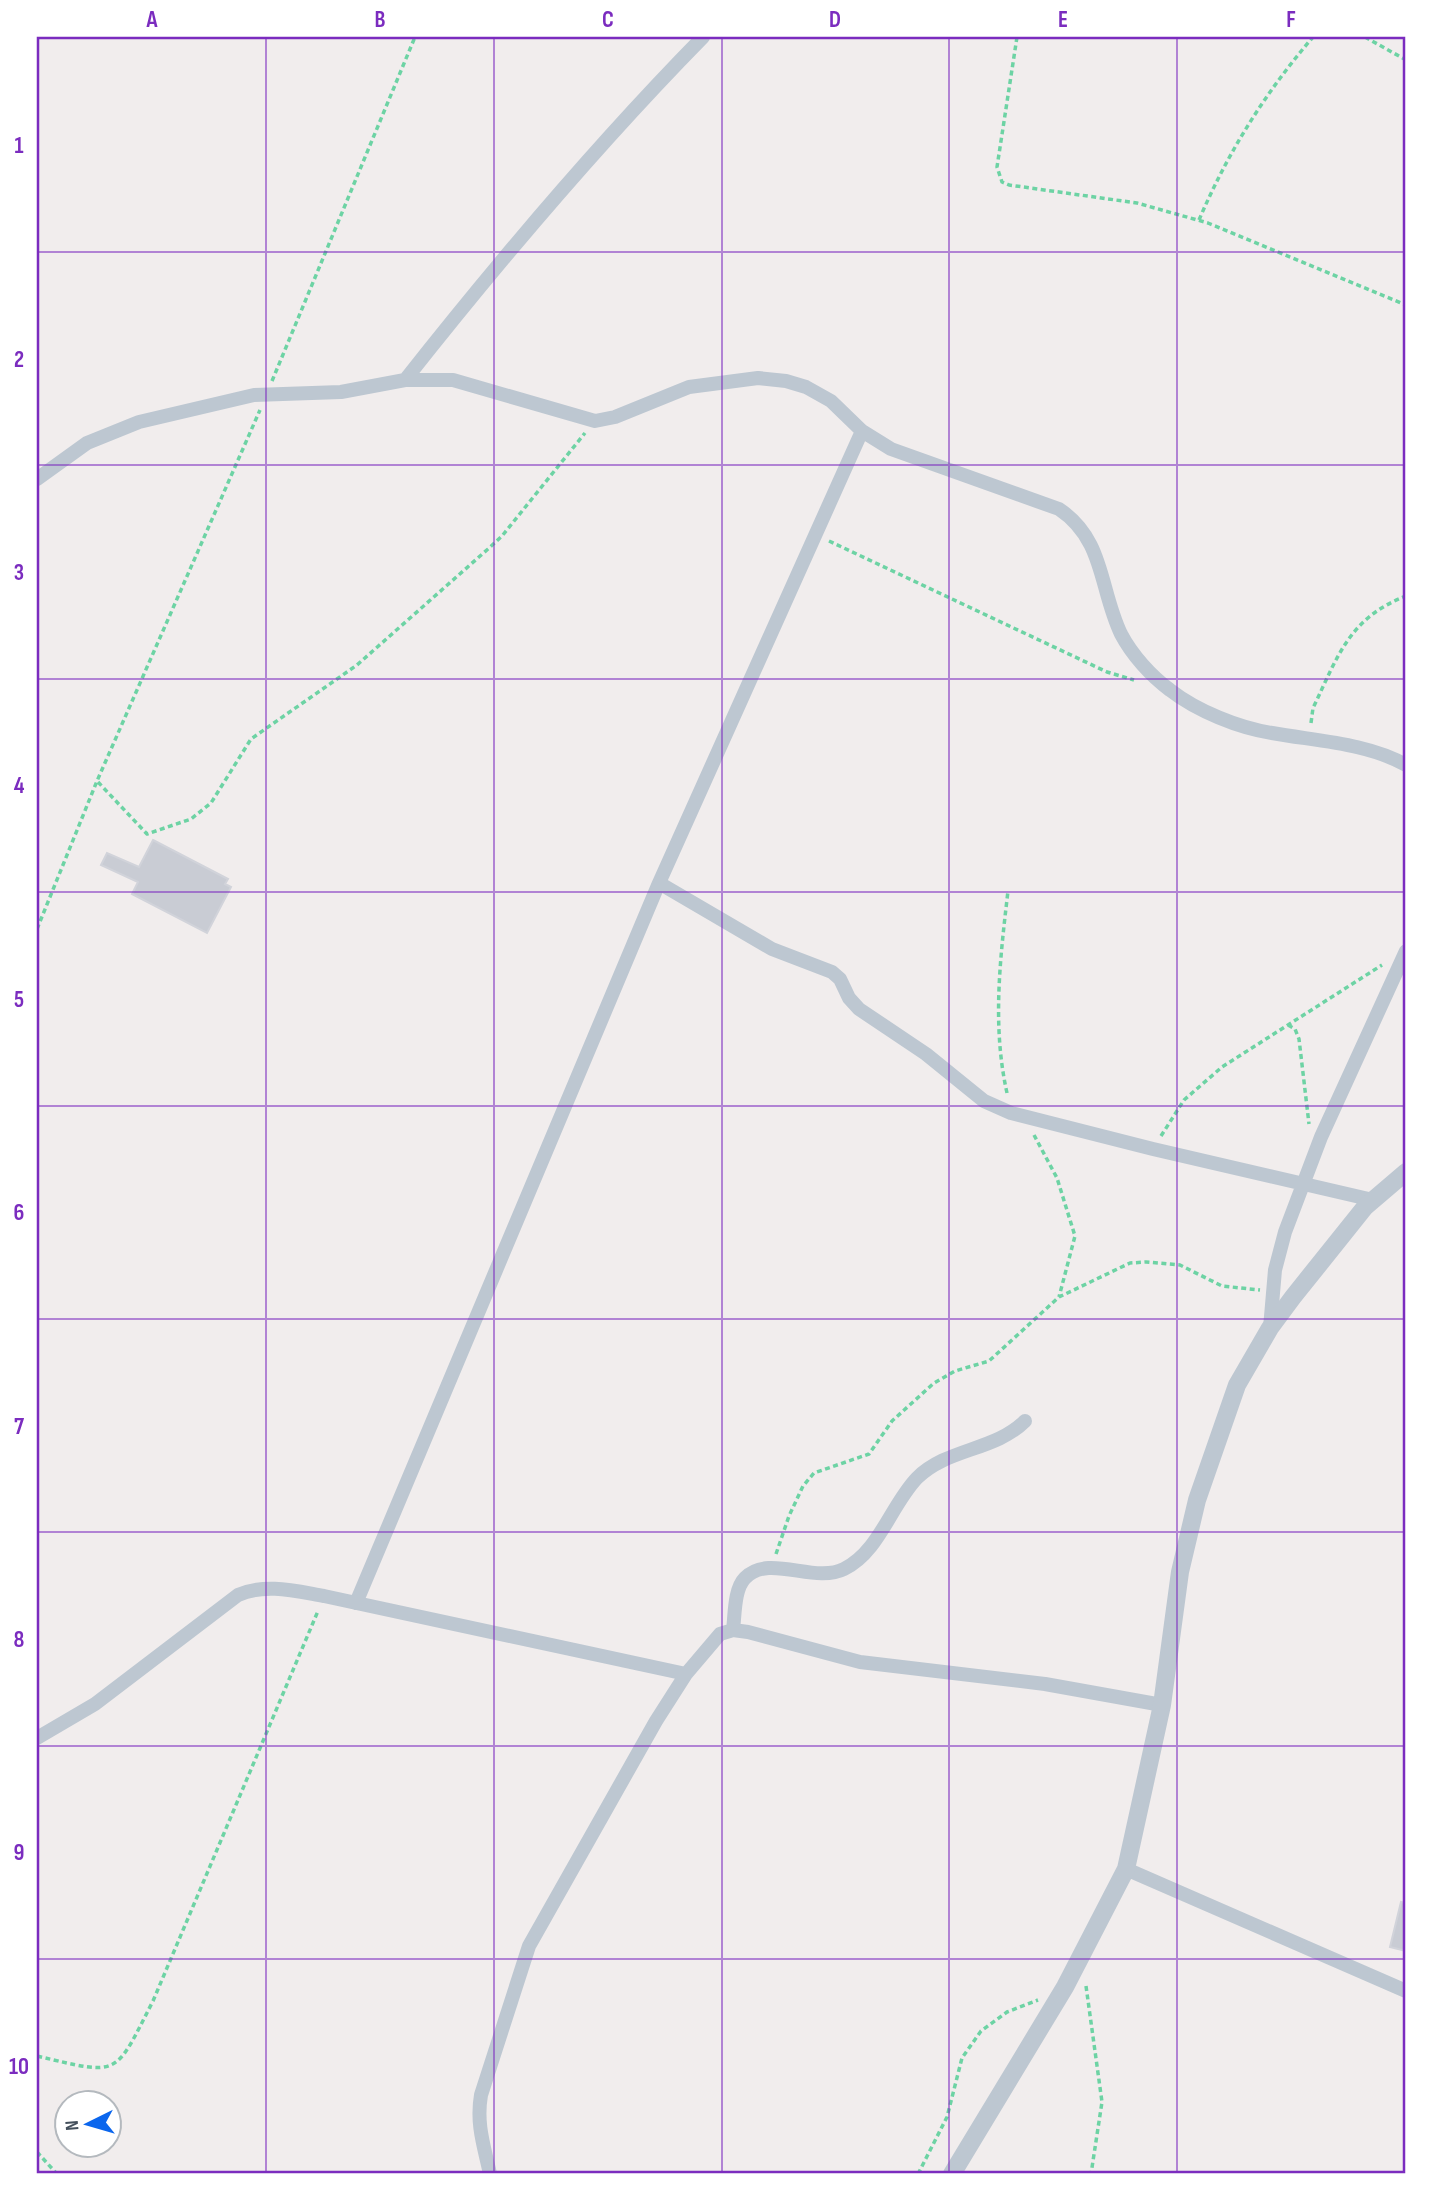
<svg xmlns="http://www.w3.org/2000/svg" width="1443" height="2211" font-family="'Sofia Sans Condensed',sans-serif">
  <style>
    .building { fill: #c9ccd4; stroke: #d1d3da; stroke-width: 2 }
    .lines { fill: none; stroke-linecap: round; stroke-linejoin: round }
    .path { stroke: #6dd3a4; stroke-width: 3.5; stroke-dasharray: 5 3.5; stroke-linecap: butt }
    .minor { stroke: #bdc7d1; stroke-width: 14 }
    .tertiary { stroke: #bdc7d1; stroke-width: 18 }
    .grid { fill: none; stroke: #7b2cbf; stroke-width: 2; stroke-opacity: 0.55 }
    .neatline { fill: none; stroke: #7b2cbf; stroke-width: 2.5 }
    .grid-label { font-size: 23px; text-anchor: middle; font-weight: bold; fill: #7b2cbf }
  </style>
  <rect width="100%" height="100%" fill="#f1eded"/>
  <path class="building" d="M153,840L228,879L225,884L231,887L207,933L132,894L138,882L101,865L107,853L139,867Z
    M1401,1902L1406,1903V1951L1390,1947Z"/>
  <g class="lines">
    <path class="path" d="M1017,37L997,167L1002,182L1009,185L1137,203L1208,223L1406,305
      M1365,37L1406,60
      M1199,220C1228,152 1265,93 1313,37
      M272,381L415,37
      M829,541L1107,672L1134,680
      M1311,723L1313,708C1338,656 1349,618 1406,596
      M98,782L147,834L191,819L211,803L251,739L357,665L488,549L502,536L585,433
      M37,929L97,781L260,410
      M1288,1025L1295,1029L1299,1039L1309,1124
      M1007,1093C992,1026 1000,959 1008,891
      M1034,1135L1057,1178L1075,1236L1059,1297
      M1161,1136L1184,1100L1222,1067L1382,965
      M776,1554L789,1516L803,1486L814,1473L869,1454L892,1421L934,1383L955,1371L989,1361L1059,1297L1130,1263L1146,1262L1180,1265L1222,1286L1260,1290
      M1086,1986L1102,2102L1091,2174
      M37,2056C121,2076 114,2077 153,2001L318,1611
      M37,2152L57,2174
      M918,2174L947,2117L962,2058L981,2031L1007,2012L1038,2000"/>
    <path class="minor" d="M405,380C499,261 597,145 703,37
      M37,479L87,443L139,422L254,395L341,392L405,380H453L595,421L615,417L689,387L758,378L786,381L806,387L831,401L862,431L891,449L1059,509C1105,540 1099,588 1121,634C1132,655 1151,676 1170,690C1197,711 1239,728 1272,733C1316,741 1367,743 1406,765
      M659,883L772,949L832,972L840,979L849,998L859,1009L926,1054L984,1101L1011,1113L1153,1149L1373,1200
      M1270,1328L1275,1270L1285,1232L1321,1137L1406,951
      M356,1603L659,883L862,431
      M733,1630C735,1615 734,1589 745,1578C769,1553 814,1584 844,1569C879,1552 891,1505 917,1478C947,1448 995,1451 1025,1421
      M37,1738L95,1704L238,1595C266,1583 295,1591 324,1596L686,1674
      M1126,1869L1406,1991
      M490,2174C484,2146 476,2124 481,2095L529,1946L656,1721L686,1674L720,1634L733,1630L748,1632L860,1662L1045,1684L1162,1705"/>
    <path class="tertiary" d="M952,2174L1065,1987L1126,1869L1162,1705L1180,1572L1197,1500L1237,1385L1270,1328L1293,1297L1365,1207L1406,1172"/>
  </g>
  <path class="grid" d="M266,37V2174M494,37V2174M722,37V2174M949,37V2174M1177,37V2174M37,252H1406M37,465H1406M37,679H1406M37,892H1406M37,1106H1406M37,1319H1406M37,1532H1406M37,1746H1406M37,1959H1406"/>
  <rect width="1443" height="2211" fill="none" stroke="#ffffff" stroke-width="77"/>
  <g transform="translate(88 2124) rotate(265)"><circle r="33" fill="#ffffff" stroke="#b4b9be" stroke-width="2"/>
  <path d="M0-5L12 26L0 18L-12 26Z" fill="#0b66ed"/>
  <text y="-10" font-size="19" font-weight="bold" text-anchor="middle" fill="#44505c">N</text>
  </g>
  <rect x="38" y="38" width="1366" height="2134" class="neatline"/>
  <g class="grid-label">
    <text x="152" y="27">A</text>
    <text x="380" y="27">B</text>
    <text x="608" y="27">C</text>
    <text x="835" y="27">D</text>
    <text x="1063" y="27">E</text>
    <text x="1291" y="27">F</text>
    <text x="19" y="153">1</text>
    <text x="19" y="367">2</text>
    <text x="19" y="580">3</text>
    <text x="19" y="793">4</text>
    <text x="19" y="1007">5</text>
    <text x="19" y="1220">6</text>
    <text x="19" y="1434">7</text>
    <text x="19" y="1647">8</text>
    <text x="19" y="1860">9</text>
    <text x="19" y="2074">10</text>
  </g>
</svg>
